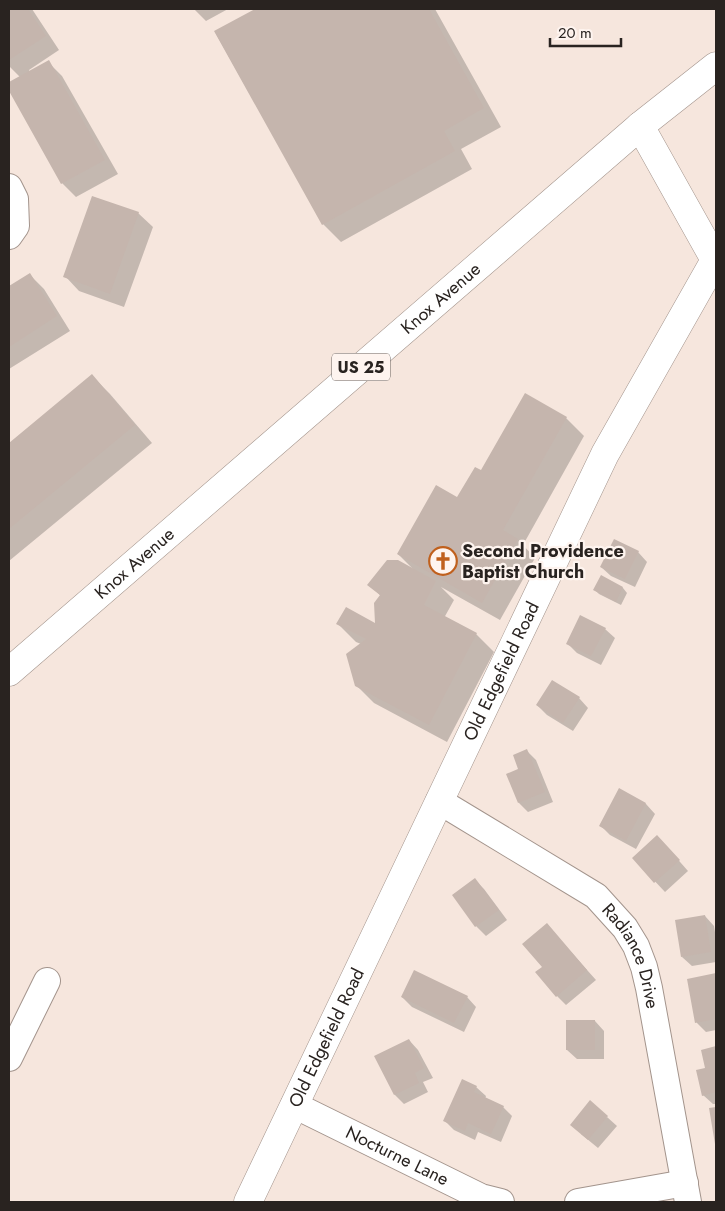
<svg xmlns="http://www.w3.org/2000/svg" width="725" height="1211" font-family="Jost,sans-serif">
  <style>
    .shadow { fill: #0003 }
    .building { fill: #c5b5ad }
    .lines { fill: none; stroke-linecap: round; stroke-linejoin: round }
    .minor-casing { stroke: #a3948c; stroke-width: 28 }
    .tertiary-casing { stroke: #a3948c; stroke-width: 29 }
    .primary-casing { stroke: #a3948c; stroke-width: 29 }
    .minor { stroke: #fff; stroke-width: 26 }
    .tertiary { stroke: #fff; stroke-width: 28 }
    .primary { stroke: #fff; stroke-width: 28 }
    .labels { text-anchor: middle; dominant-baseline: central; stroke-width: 4.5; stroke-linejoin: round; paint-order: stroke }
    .shield { fill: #fef4ef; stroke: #69625e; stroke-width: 1 }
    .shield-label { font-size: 16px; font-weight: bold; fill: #292320 }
    .street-label { font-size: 18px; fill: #292320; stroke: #fef4ef }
    .poi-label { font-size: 18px; font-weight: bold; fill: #292320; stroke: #fef4ef; text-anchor: start }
  </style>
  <rect width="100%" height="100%" fill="#f6e6dd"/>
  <path class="shadow" d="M9,9H32L59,50L29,70L30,72L48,62L62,76L118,174L76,197L62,183L9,89V84L20,77L9,66Z
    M194,9H228L206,21Z
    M257,9H435L501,127L461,149L472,169L341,242L323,224L215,32Z
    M93,197L138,213L153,227L124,307L79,291L65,276Z
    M30,275L44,289L70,331L9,369V288Z
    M92,376L110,394L152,443L9,561V444Z
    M525,395L566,418L584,436L523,545L535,558L500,620L441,587L454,600L444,618L476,634L494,652L447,742L374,703L356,685L361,644L356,642L338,624L376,625L381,596L369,585L414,570L398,554L458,499L481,472Z
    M638,552L647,562L635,587L611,576L601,567Z
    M601,577L623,588L627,593L621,605L599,594L595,590Z
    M605,629L615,638L601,665L577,653L567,643Z
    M579,698L588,708L573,731L547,715L537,705Z
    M527,751L536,760L553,802L528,812L519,803L520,770Z
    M620,790L646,804L655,814L636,849L610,835L600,825Z
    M666,846L688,871L665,892L633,858Z
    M475,880L484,889L507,920L486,936L476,926L453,895Z
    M705,916L714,926L716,938V962L692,966L682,957Z
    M547,925L596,980L566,1005L557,996L543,967Z
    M716,975V1030L706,1032L697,1023L688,980Z
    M402,997H467L476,1007L464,1032L412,1007Z
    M595,1021L604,1031V1059H577L567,1050Z
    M409,1040L418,1050L433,1078L423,1082L428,1092L404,1104L395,1095L376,1057Z
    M716,1047V1104H713L703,1095L706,1069L702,1051Z
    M476,1087L486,1096L485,1099L503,1107L512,1116L501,1142L478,1132L475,1140L454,1130L445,1121Z
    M607,1117L617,1126L598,1148L581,1134Z"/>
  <path class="building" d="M9,9H28L46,36L9,60Z
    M255,9H429L484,108L444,131L455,151L322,225L214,31Z
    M49,60L105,160L61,184L9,91V82Z
    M92,196L139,212L110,294L63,277Z
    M30,273L57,316L9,347V286Z
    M92,374L135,425L9,529V443Z
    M525,393L567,417L503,530L518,539L482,603L397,554L436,485L457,497L475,467L481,470Z
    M614,539L639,551L625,579L600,567Z
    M387,560H398L436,581L424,605L477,633L429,725L355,686L346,654L366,639L336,624L346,607L375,623L374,603L380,595L367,585Z
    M601,575L623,587L616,602L593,590Z
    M580,615L606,628L591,656L566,644Z
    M552,680L580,697L563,723L536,705Z
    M527,749L545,792L518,803L506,774L518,769L513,755Z
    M619,788L646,803L626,841L599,826Z
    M657,835L680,860L654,883L632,858Z
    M475,878L499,910L475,927L452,895Z
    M705,915L711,952L681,957L675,920Z
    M547,923L587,970L556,997L535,972L542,967L522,944Z
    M414,970L468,996L454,1023L401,997Z
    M716,973V1019L695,1023L687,979Z
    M566,1020H595V1050H566Z
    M409,1039L424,1068L415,1073L419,1083L394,1095L374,1056Z
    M716,1046V1092L702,1096L696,1070L705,1068L701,1050Z
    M462,1079L477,1086L474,1092L504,1106L491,1134L468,1123L465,1131L443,1121Z
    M590,1100L608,1116L588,1140L570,1125Z
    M716,1107V1144H715L709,1108Z"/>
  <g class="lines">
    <defs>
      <g id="minor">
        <path d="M9,187L15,199L16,226L9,236"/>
        <path id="s1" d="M439,801L596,896L625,928L636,946L644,967L649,988L688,1202"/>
        <path d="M9,1058L47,981"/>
        <path id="s2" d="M294,1105L481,1197L501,1202"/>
        <path d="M578,1202L685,1183"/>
      </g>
      <g id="tertiary">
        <path id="s3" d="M248,1202L605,454L715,260L640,126"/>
      </g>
      <g id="primary">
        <path id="s4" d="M9,672L640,126L716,66"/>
      </g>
    </defs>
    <use href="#minor" class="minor-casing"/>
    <use href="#tertiary" class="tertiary-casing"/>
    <use href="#primary" class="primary-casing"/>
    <use href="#minor" class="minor"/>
    <use href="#tertiary" class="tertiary"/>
    <use href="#primary" class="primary"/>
  </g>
  <defs>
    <symbol id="church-ring" viewBox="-11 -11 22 22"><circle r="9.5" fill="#fef4ef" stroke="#c0601d" stroke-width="1.5"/><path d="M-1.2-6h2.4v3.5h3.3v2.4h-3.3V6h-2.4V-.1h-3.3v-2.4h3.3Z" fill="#c0601d"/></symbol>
  </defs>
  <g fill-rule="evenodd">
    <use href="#church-ring" x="427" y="545" width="32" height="32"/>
  </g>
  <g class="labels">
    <rect class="shield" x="332" y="353.5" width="58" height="27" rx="4"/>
    <g class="shield-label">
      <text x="361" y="367">US 25</text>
    </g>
    <g class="street-label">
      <text stroke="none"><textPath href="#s4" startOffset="571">Knox Avenue</textPath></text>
      <text stroke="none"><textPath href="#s4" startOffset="166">Knox Avenue</textPath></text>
      <text stroke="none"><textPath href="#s3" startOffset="588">Old Edgefield Road</textPath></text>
      <text stroke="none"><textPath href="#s1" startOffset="255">Radiance Drive</textPath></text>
      <text stroke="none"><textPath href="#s3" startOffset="182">Old Edgefield Road</textPath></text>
      <text stroke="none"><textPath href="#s2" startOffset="115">Nocturne Lane</textPath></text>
    </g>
    <g class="poi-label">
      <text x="462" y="551">Second Providence<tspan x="462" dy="21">Baptist Church</tspan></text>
    </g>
  </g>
  <rect width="725" height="1211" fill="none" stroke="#292320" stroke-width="20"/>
  <path d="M550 38v8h71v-8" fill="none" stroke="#292320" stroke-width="2.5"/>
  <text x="558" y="38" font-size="15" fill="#292320" stroke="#fef4ef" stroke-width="4" paint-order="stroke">20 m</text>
</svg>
